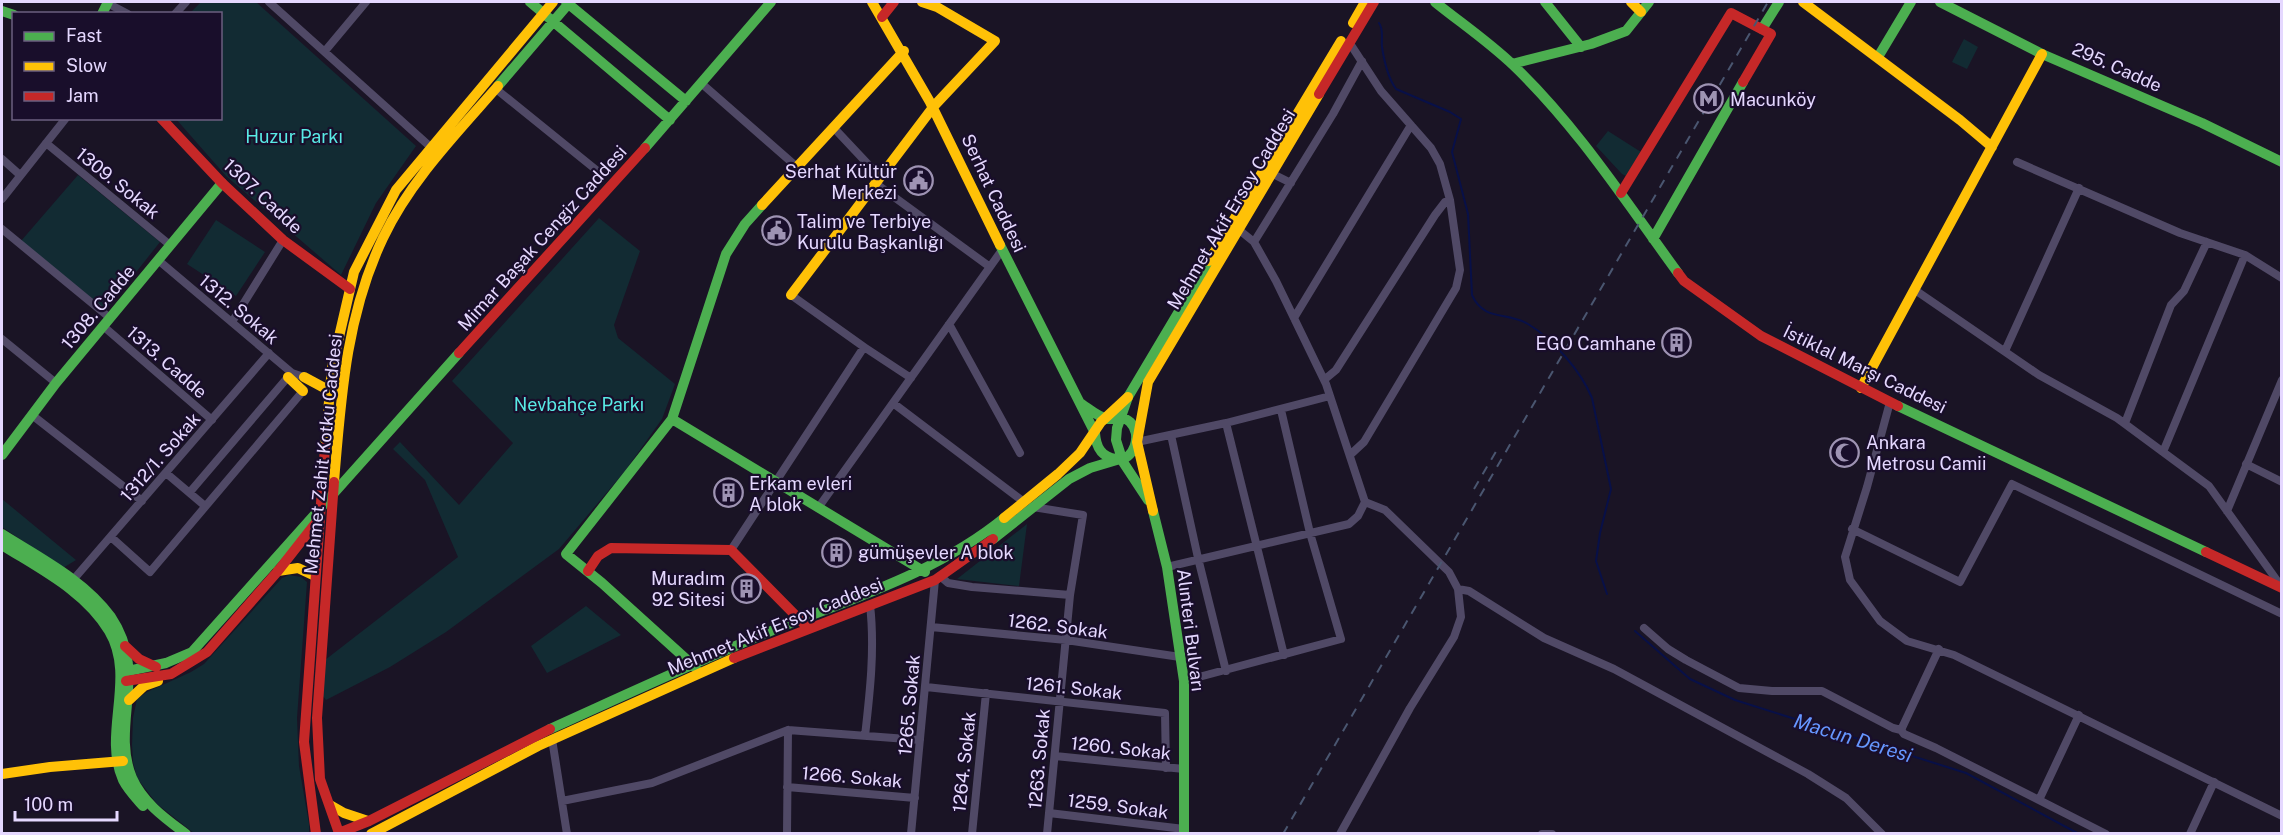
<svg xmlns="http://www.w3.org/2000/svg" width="2283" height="835" font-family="'Public Sans',sans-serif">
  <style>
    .green { fill: #122b33 }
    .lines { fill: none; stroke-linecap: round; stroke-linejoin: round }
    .stream { stroke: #081048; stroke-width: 2 }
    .street { stroke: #504966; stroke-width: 8 }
    .fast { stroke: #4caf50; stroke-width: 10 }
    .slow { stroke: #ffc107; stroke-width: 10 }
    .jam { stroke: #c62828; stroke-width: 10 }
    .rail { stroke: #4a5670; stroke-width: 2; stroke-dasharray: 9 8; stroke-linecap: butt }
    .labels { text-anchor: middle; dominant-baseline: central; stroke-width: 4.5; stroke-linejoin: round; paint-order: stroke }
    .street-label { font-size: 18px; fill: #e5d8ff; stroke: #190e2b }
    .poi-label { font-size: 18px; fill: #e5d8ff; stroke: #190e2b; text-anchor: start }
    .park-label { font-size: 18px; fill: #59eae5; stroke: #190e2b }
    .water-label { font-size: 20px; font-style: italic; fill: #6697ff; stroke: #190e2b }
  </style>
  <rect width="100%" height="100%" fill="#1a1425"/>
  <path class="green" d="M201,2H256L416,146L376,203L341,275L226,176L176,119L220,118V14L190,13Z
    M1964,39L1978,47L1967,69L1952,62Z
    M1608,131L1641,152L1626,176L1622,174L1596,146Z
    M78,175L160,242L106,310L21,241Z
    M599,218L640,251L614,325L618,338L675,384L662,419L625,471L559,549L446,632L390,667L326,700L323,696L325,660L458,557L425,480L393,449L400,442L459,505L513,443L452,381Z
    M216,220L265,252L236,296L187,264Z
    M2,499L76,560L63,568L2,527Z
    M1027,524L1019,586L957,579Z
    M289,575L301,577L307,582L297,718L299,766L309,824V833L195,834L157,804L137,778L133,762L132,745L133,718L137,699L147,692L191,672L204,664L282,578Z
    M586,606L621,635L547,673L531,646Z"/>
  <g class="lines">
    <path class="stream" d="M1379,23C1384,30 1381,38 1382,47C1384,60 1388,78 1396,89L1450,112L1461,119L1452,152L1468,214L1472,295C1484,322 1507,311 1528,324C1553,339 1581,371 1592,398L1611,489L1600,533L1596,561L1607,594
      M1635,631L1690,679L1735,700L1966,773L2079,834"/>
    <path class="street" d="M269,2L435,151
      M107,3L128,14
      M175,14L186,2
      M1349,42L1381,91L1431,148L1440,164L1450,200L1460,270L1456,288L1364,442L1350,455
      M325,51L366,2
      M701,83L797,167
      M496,89L600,173
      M833,127L880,177
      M46,143L170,245
      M2,159L20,175
      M2017,162L2180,233L2245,255L2282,278
      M1271,173L1291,183
      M875,183L990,267
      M2,199L66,118
      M2,229L110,318
      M1254,242L1333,114L1362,61
      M158,260L292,373L304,377
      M1915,290L2039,375L2117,418L2209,486L2281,586
      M1294,318L1411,125
      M232,322L283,240
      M949,324L1020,453
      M103,326L212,420
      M2,339L56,383
      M864,347L911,378
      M2005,351L2079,188
      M1324,380L1336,370L1435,215L1445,202L1450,200
      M1890,402L1867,487L1845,557L1850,580L1880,621L1907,641L1954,655L2282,816
      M893,403L1024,502
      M32,415L142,501
      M1226,423L1284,655
      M2125,423L2171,305L2184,291L2207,242
      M1171,435L1198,558L1226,671
      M1137,442L1226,423L1330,396
      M2163,452L2245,255
      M2246,464L2282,482
      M166,473L205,506
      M190,492L288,377
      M1033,507L1083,515L1070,595L1047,834
      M818,508L1002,250
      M2227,511L2282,380
      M1852,529L1960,582L2012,484L2282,614
      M111,537L150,572L303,391
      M731,550L864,347L791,295
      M1167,567L1349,524L1358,516L1365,502L1326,384L1276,281L1254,242L1238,229
      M940,576L948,583L972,587L1070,595
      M73,580L269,353
      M1458,589L1469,591L1544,638L1614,669L1808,774L1846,798L1882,834
      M931,627L1066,640L1180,657
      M1644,628L1668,649L1686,660L1739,688L1772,691H1822L1893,728L1901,730L1904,734L1936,748L2106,834
      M1184,681L1341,639L1310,533L1281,410
      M926,687L1165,713L1166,768
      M1901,730L1939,649
      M865,736C870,692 875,648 870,605
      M552,739L567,834
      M1055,756L1184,769
      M787,787L915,798
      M2039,800L2079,715
      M562,801L652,783L788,730
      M1049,813L1184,829
      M787,834L788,730L920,740
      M911,834L935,580
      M972,834L986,693
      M1340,834L1410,708L1454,637L1461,617L1458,589L1449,572L1385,510L1365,502
      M1542,834H1552
      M2190,834L2214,782"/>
    <path class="fast" d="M530,2L670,120
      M566,2L686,101
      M1435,2C1461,23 1489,42 1513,65C1577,126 1626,202 1678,273
      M1545,2L1581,47
      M1940,2L2042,54L2202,123L2282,162
      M2,11L14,15
      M102,14L108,2
      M1762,29L1779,2
      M1878,57L1911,2
      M1512,64L1591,44L1626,31L1649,2
      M498,86L570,2
      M645,148L771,2
      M1653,239L1743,82
      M1000,245L1095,433C1096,447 1101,457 1116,459C1134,462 1143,434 1130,422C1123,415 1116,420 1108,419C1099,418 1088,408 1080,403
      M1898,406L2206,552
      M672,419L925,572
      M2,455L56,383L222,183
      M1148,500L1123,462L1116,440L1117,428L1128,397L1209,261
      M1153,511L1167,567L1184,681V834
      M2,534C40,558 84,580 111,617C149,673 110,725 132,778C143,803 166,819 186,834
      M993,539L1069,479L1090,468L1120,459
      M2,545C40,569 85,591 109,631C137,678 102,733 123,780C128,790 136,798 143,806
      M696,668L602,583L566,554L672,419L726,254L745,224L762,205
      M123,672L166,663L192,652L459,353
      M550,729C623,696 696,662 771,631C850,599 937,573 1004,518"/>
    <path class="slow" d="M872,2L930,102L1000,245
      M1631,2L1641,12
      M1803,2L1960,120L1992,147
      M1353,23L1365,2
      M762,205L904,51
      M1209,261L1341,41
      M791,295L934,106L995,41L937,7L922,2
      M288,377L303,391
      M304,377L330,391H336
      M1861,388L2042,54
      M325,447L332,367L354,272L396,190L553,2
      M334,482C341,397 346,316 383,238C410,181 457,133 498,86
      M1153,511L1137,442L1148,382L1319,94
      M1004,518L1058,474L1080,453L1101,422L1128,397
      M278,571L298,568L315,576
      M129,700L144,686L158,681
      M2,774L50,767L123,761
      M330,805L344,813L368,821
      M371,834L538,746L734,658"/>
    <path class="jam" d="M882,17L894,2
      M1319,94L1374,2
      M161,118L222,183L283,240L350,289
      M1621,193L1731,13L1771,34L1743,82
      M1678,273L1684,281L1761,336L1898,406
      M459,353L645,148
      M334,482L317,718L320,779L339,833
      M2206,552L2282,588
      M588,571L598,556L611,548L731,550L804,624
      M125,646L139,659L156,667
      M734,658L935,580L993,539
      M126,681L171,674L207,652L278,571L318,520
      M339,833L369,821L550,729
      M316,834L304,742L325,447"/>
    <path class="rail" d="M1474,489L1498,448
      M1283,834L1768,2"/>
  </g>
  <defs>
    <symbol id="metro-ring" viewBox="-11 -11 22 22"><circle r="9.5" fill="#190e2b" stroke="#9e93b3" stroke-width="1.5"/><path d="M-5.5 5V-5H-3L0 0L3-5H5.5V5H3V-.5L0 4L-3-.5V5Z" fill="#9e93b3"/></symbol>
    <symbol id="civic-ring" viewBox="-11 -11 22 22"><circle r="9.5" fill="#190e2b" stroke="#9e93b3" stroke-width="1.5"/><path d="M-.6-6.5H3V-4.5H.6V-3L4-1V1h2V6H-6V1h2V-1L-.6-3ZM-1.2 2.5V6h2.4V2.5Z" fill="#9e93b3"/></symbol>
    <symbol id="building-ring" viewBox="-11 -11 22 22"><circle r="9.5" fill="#190e2b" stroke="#9e93b3" stroke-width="1.5"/><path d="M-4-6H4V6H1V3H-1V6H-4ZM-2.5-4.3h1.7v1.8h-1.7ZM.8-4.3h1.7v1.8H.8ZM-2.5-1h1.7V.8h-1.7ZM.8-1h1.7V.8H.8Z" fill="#9e93b3"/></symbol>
    <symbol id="mosque-ring" viewBox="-11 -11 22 22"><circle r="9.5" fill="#190e2b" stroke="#9e93b3" stroke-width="1.5"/><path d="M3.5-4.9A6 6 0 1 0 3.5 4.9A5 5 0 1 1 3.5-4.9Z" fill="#9e93b3"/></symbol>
  </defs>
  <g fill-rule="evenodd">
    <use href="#metro-ring" x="1692" y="82" width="33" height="33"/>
    <use href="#civic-ring" x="902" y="164" width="33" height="33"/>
    <use href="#civic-ring" x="760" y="214" width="33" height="33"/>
    <use href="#building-ring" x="1660" y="326" width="33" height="33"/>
    <use href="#mosque-ring" x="1828" y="436" width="33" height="33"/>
    <use href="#building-ring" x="712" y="476" width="33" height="33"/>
    <use href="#building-ring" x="820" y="536" width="33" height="33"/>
    <use href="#building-ring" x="730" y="572" width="33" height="33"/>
  </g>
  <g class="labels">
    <g class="street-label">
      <text transform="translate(2117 67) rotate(24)">295. Cadde</text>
      <text transform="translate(118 183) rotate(39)">1309. Sokak</text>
      <text transform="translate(994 193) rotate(65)">Serhat Caddesi</text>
      <text transform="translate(263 196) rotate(43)">1307. Cadde</text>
      <text transform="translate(1231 209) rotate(-59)">Mehmet Akif Ersoy Caddesi</text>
      <text transform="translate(542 238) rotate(-48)">Mimar Başak Cengiz Caddesi</text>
      <text transform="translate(98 307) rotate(-50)">1308. Cadde</text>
      <text transform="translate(239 309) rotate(40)">1312. Sokak</text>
      <text transform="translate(167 362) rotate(41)">1313. Cadde</text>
      <text transform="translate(1865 369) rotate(26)">İstiklal Marşı Caddesi</text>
      <text transform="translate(323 454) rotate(-84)">Mehmet Zahit Kotku Caddesi</text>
      <text transform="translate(160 457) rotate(-49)">1312/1. Sokak</text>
      <text transform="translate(775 626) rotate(-22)">Mehmet Akif Ersoy Caddesi</text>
      <text transform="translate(1058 626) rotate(7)">1262. Sokak</text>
      <text transform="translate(1191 630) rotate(83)">Alınteri Bulvarı</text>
      <text transform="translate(1074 688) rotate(6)">1261. Sokak</text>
      <text transform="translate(909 705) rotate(-85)">1265. Sokak</text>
      <text transform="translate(1121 748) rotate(6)">1260. Sokak</text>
      <text transform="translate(1039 759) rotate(-85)">1263. Sokak</text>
      <text transform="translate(964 762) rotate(-84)">1264. Sokak</text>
      <text transform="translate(852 777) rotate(5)">1266. Sokak</text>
      <text transform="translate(1118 806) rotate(7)">1259. Sokak</text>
    </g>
    <g class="poi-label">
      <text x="1730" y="99">Macunköy</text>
      <text x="897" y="171" text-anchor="end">Serhat Kültür<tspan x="897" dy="21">Merkezi</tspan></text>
      <text x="797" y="221">Talim ve Terbiye<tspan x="797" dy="21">Kurulu Başkanlığı</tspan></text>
      <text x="1656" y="343" text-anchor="end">EGO Camhane</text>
      <text x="1866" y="442">Ankara<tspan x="1866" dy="21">Metrosu Camii</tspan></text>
      <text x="749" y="483">Erkam evleri<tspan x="749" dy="21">A blok</tspan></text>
      <text x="858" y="552">gümüşevler A blok</text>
      <text x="725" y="578" text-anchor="end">Muradım<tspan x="725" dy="21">92 Sitesi</tspan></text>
    </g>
    <g class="park-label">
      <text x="294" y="136">Huzur Parkı</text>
      <text x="579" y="404">Nevbahçe Parkı</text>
    </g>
    <g class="water-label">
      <text transform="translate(1853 738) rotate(17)">Macun Deresi</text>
    </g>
  </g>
  <rect width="2283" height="835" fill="none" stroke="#e5d8ff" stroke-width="6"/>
  <rect x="12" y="12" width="210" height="108" fill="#190e2b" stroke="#6b5f80" stroke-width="1.5"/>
  <rect x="24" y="32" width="30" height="9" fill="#4caf50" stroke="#6b5f80" stroke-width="1.5"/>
  <text x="66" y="42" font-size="18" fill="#e5d8ff">Fast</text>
  <rect x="24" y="62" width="30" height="9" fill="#ffc107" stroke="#6b5f80" stroke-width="1.5"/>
  <text x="66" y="72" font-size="18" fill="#e5d8ff">Slow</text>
  <rect x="24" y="92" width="30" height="9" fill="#c62828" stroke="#6b5f80" stroke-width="1.5"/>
  <text x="66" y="102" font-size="18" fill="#e5d8ff">Jam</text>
  <path d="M15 811v9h102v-9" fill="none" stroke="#e5d8ff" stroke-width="3"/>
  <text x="24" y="811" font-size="18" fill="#e5d8ff" stroke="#190e2b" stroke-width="4.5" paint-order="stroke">100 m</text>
</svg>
